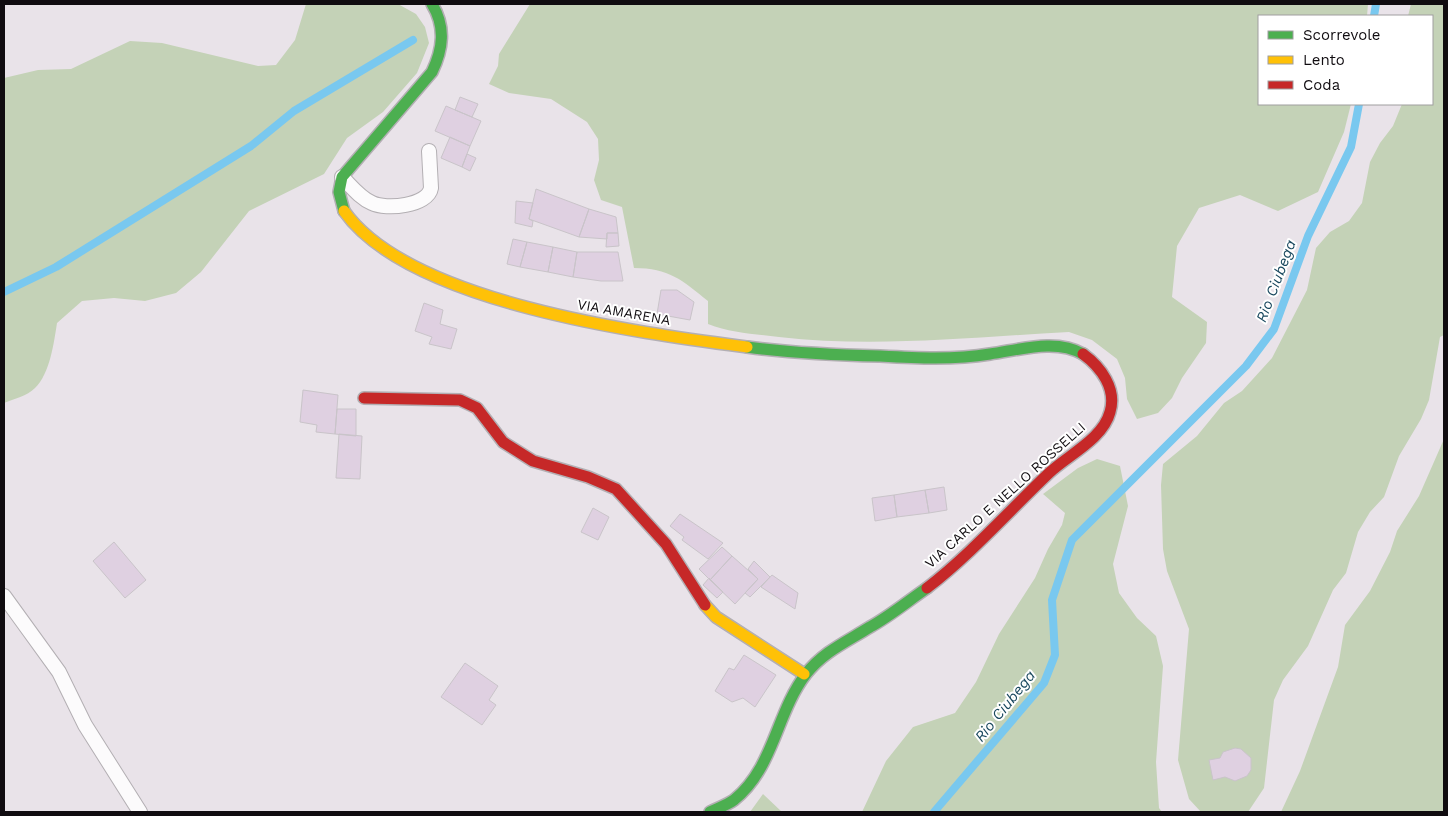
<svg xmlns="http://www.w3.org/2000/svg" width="1448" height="816" font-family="'Work Sans',sans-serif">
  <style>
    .green { fill: #c4d2b7 }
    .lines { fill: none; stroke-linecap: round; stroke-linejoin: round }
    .stream { stroke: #79c8ef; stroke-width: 8 }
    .building { fill: #dfd0e1; stroke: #c9c4c9 }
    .lane-casing { stroke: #b3afb3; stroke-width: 16 }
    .fast-casing { stroke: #b3afb3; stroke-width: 14 }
    .slow-casing { stroke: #b3afb3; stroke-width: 14 }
    .jam-casing { stroke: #b3afb3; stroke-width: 14 }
    .lane { stroke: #fcfbfc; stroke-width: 14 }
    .fast { stroke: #4caf50; stroke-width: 11 }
    .slow { stroke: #ffc107; stroke-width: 11 }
    .jam { stroke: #c62828; stroke-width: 11 }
    .labels { text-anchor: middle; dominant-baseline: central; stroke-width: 4; stroke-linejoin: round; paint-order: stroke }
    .street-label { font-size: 14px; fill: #100c10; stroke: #fff }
    .water-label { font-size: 15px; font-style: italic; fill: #19485e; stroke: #fff }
  </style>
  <rect width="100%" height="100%" fill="#e9e3e9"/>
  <path class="green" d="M306,4H398L416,14L425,27L429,43L417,73L383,112L347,138L324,174L249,211L201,272L176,293L145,301L114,298L82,301L57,323C54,342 50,374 35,388C27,396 14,399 4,403V78L38,70L71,69L130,41L162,43L258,66L276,65L295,40Z
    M530,4H1368L1367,16H1259V104H1351L1344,132L1318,192L1278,211L1240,195L1199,208L1177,246L1172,297L1207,322L1206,343L1182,378L1172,398L1158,413L1137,419L1127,399L1125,378L1117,359L1092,340L1069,332C973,337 875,348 779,337C755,334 731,333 708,324V301C682,280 669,268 634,268L622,207L601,200L594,180L599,160L598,139L587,122L551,99L509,93L489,84L498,66L499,54Z
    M1411,4H1444V335L1440,337L1429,400L1421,419L1399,456L1384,497L1370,512L1358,532L1346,573L1333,590L1308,646L1283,680L1274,700L1264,788L1248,812H1201L1189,799L1178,760L1189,629L1167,571L1163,549L1161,485L1163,464L1197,436L1224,403L1242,391L1272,358L1307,290L1316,248L1330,232L1349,221L1362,203L1370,162L1380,143L1393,126L1402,104H1432V16H1408Z
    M1444,439V812H1281L1300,771L1338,667L1345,625L1370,591L1390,552L1397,531L1419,496Z
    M1097,459L1120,466L1128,506L1113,564L1119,593L1137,618L1156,636L1163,666L1156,762L1159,808L1162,812H862L886,761L913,727L955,713L976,682L999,634L1035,578L1048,549L1062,525L1065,513L1043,494L1078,468Z
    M763,794L782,812H750Z"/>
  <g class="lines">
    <path class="stream" d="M1374,16L1376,4
      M4,292L56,267L251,146L294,111L413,40
      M934,812L1044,683L1055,655L1052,600L1072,540L1246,366L1274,329L1308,236L1351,147L1359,104"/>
  </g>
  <path class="building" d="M460,97L478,104L472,117L455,110Z
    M446,106L481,121L470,146L435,131Z
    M450,137L470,146L462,167L441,158Z
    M467,154L476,158L470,171L462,167Z
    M536,189L589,209L579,237L529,219Z
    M516,201L533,203L529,219L533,221L532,227L515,223Z
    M589,209L616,217L618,233H607V239L579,237Z
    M607,233H618L619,246L606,247Z
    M513,239L527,242L520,267L507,264Z
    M527,242L553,247L548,272L520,267Z
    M553,247L577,252L573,277L548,272Z
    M577,252H618L623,281H601L573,277Z
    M661,290H677L694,302L690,320L657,314Z
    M424,303L443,310L440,324L457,329L451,349L429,344L432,337L415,331Z
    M303,390L338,395L335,434L316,432L317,425L300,422Z
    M337,409H356V436L335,434Z
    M339,434L362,436L360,479L336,478Z
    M944,487L947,510L929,513L925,490Z
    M925,490L929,513L897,517L894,495Z
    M894,495L897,517L875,521L872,498Z
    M593,508L609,517L598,540L581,532Z
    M680,514L723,543L708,559L682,540L684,537L670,526Z
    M114,542L146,580L125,598L93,561Z
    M722,547L732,556L710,580L699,569Z
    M732,556L758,579L735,604L710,580Z
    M754,561L770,577L750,597L745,593L758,579L748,569Z
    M772,575L798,593L795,609L761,587Z
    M709,578L723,592L717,598L703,585Z
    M744,655L776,675L755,707L743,698L732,702L715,691L729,668L734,670Z
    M465,663L498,686L489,700L496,705L482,725L441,697Z
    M1235,748L1241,749L1251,758V770L1247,776L1235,781L1225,777L1213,780L1209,760L1220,758L1223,752Z"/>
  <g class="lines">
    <defs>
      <path id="lane" d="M342,177C351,186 360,198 372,203C386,210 428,206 431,188L429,151
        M4,596L59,672L85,725L140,812"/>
      <path id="fast" d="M344,211L339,192L342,177L432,72C443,49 446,27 432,4
        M747,347C791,353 835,355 880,356C916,358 954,360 990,354C1019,350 1056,338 1083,354
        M710,812C718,808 727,805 734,800C774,768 776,713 806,674C823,652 846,642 870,627C890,616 908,601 927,588"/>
      <path id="slow" d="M344,211C409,303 640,333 747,347
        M705,605L716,617L804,674"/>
      <path id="jam" d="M364,398L460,400L477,408L503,442L533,461L588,477L616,489L666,544L705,605
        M927,588C971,554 1008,512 1049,473C1068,455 1103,439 1110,412C1117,389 1101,367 1083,354"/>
    </defs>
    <use href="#lane" class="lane-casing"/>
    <use href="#fast" class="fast-casing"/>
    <use href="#slow" class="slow-casing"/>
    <use href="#jam" class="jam-casing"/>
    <use href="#lane" class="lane"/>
    <use href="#fast" class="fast"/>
    <use href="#slow" class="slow"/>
    <use href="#jam" class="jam"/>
  </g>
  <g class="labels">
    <g class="street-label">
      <text transform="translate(624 312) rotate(10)">VIA AMARENA</text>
      <text transform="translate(1005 495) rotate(-42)">VIA CARLO E NELLO ROSSELLI</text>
    </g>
    <g class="water-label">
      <text transform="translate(1276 281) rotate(-69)">Rio Ciubega</text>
      <text transform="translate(1005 706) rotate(-51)">Rio Ciubega</text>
    </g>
  </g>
  <rect width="1448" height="816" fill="none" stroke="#100c10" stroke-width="10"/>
  <rect x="1258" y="15" width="175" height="90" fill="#ffffff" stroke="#9f9e9f"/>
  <rect x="1268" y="31" width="25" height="8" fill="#4caf50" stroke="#9f9e9f"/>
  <text x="1303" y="40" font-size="15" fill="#100c10">Scorrevole</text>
  <rect x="1268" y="56" width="25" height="8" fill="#ffc107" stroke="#9f9e9f"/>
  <text x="1303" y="65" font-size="15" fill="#100c10">Lento</text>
  <rect x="1268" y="81" width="25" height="8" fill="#c62828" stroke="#9f9e9f"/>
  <text x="1303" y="90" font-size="15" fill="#100c10">Coda</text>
</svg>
